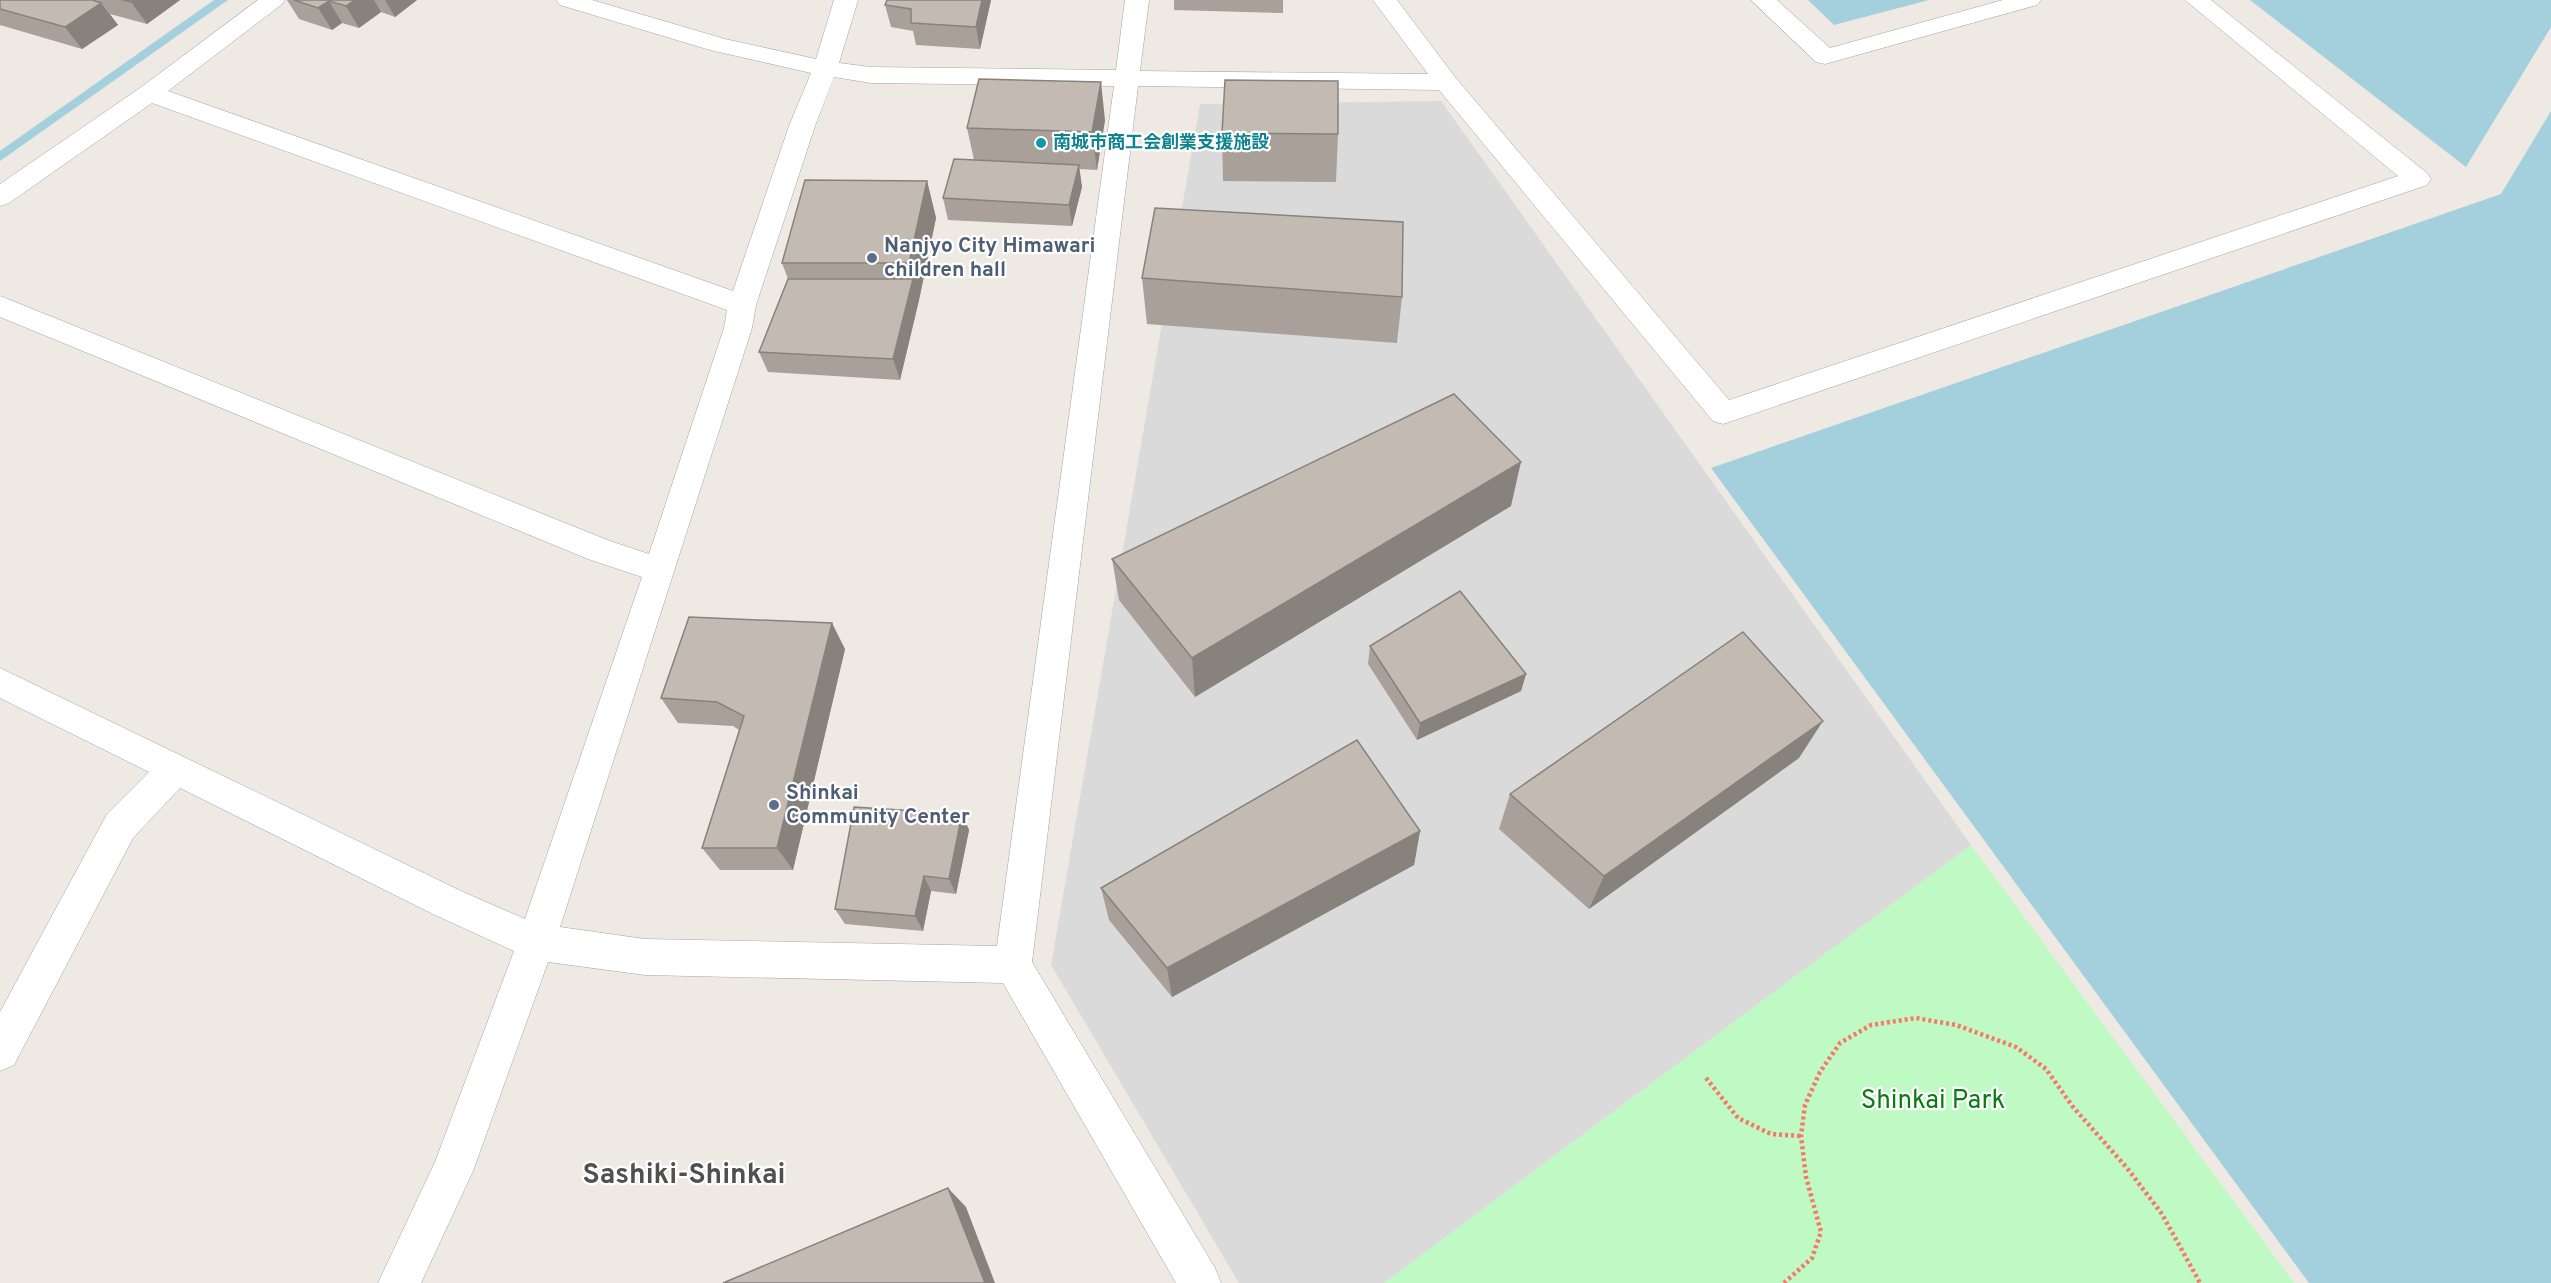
<svg xmlns="http://www.w3.org/2000/svg" width="2551" height="1283" font-family="Overpass,'Noto Sans JP',sans-serif">
  <style>
    .residential { fill: #dbdada }
    .park { fill: #bff9c3 }
    .water { fill: #a3d0dc }
    .lines { fill: none; stroke-linecap: round; stroke-linejoin: round }
    .stream { fill: #a3d0dc; fill-rule: evenodd }
    .minor-casing { stroke: #a4a4a4; stroke-width: 1 }
    .path { stroke: #f97669; stroke-width: 4.5; stroke-dasharray: 3 3; stroke-linecap: butt }
    .minor { fill: #fff; fill-rule: evenodd }
    .wall { fill: #a8a099 }
    .shaded-wall { fill: #88827d }
    .building { fill: #c3bab2; stroke: #88827d; stroke-width: 1.5 }
    .culture-dot { fill: #0f9aa8; stroke: #fff; stroke-width: 2 }
    .service-dot { fill: #5c6f8a; stroke: #fff; stroke-width: 2 }
    .labels { text-anchor: middle; dominant-baseline: central; stroke-width: 4.5; stroke-linejoin: round; paint-order: stroke }
    .far-culture-label { font-size: 18px; font-weight: bold; fill: #0d838f; stroke: #fff; text-anchor: start }
    .service-label { font-size: 21px; font-weight: bold; fill: #4e5e75; stroke: #fff; text-anchor: start }
    .near-park-label { font-size: 26px; fill: #0b7b14; stroke: #fff }
    .near-quarter-label { font-size: 28px; font-weight: bold; fill: #505050; stroke: #fff }
  </style>
  <rect width="100%" height="100%" fill="#eeeae3"/>
  <path class="residential" d="M1441,101L1971,845L1384,1283H1239L1051,965L1200,104Z"/>
  <path class="park" d="M1971,845L2294,1283H1384Z"/>
  <path class="water" d="M1808,0H1929L1834,25Z
    M2250,0H2551V27L2466,167Z
    M2551,111V1283H2309L1711,468L2501,194Z"/>
  <g class="lines">
    <path class="stream" d="M214,0H228L0,161V151Z"/>
    <defs>
      <path id="minor" d="M258,0H285L281,5L168,91L733,291L789,126L811,73L710,50L560,5L556,0H592L725,39L816,59L834,0H858L839,63L871,67L1116,70L1125,0H1149L1140,71L1428,74L1373,0H1397L1455,77L1729,400L2398,176L2185,0H2211L2427,173L2431,179L2427,185L1723,424L1713,421L1439,90L1138,86L1032,962L1215,1268L1221,1283H1176L1003,983L645,975L548,962L473,1171L421,1283H378L435,1162L514,951L435,915L180,788L133,838L14,1065L0,1071V1012L107,814L149,772L0,698V668L461,891L525,919L642,577L588,559L0,317V296L610,541L649,554L724,328L727,310L152,103L9,203L0,206V184L140,88ZM834,77L871,83L1114,86L997,946L645,939L560,927L752,328L756,305L815,126Z
        M1751,0H1777L1830,48L2003,0H2041L2037,5L1825,64L1816,62Z"/>
    </defs>
    <use href="#minor" class="minor-casing"/>
    <path class="path" d="M1706,1078L1738,1118L1771,1134L1801,1136
      M1784,1283L1812,1258L1821,1232L1806,1177L1801,1136L1805,1105L1820,1072L1840,1043L1871,1025L1916,1018L1956,1025L2016,1047L2046,1069L2073,1107L2127,1168L2162,1214L2200,1283"/>
    <use href="#minor" class="minor"/>
  </g>
  <path class="wall" d="M0,0H180L147,24L110,14L118,25L82,49L0,25Z
    M287,0H417L395,17L381,12L359,28L342,23L332,30L299,19Z
    M887,0H991L980,49L916,45L913,31L891,27L885,5Z
    M1174,0H1283V13L1174,10Z
    M1105,120L1097,170L1079,169L1082,187L1072,226L948,220L943,198L974,160L967,128Z
    M1222,133L1338,134L1336,182L1223,181Z
    M927,181L936,218L919,300L900,380L768,372L759,352L788,279L782,263Z
    M1142,278L1402,297L1397,343L1147,324Z
    M1511,506L1195,697L1119,600L1112,559Z
    M1370,646L1526,674L1521,691L1417,740L1368,664Z
    M845,649L793,870H720L702,848L739,730L733,726L678,723L661,698Z
    M1799,758L1589,909L1499,829L1510,794Z
    M962,814L969,830L956,894L931,891L923,931L845,924L835,909Z
    M1420,831L1414,865L1172,997L1109,920L1101,888Z"/>
  <path class="shaded-wall" d="M134,0H180L147,24L131,2Z
    M355,0H374L381,12L359,28L346,6Z
    M385,0H417L395,17Z
    M982,0H991L980,49L976,27Z
    M329,1L342,23L332,30L318,8Z
    M101,3L118,25L82,49L65,27Z
    M1101,82L1105,120L1097,170L1092,132Z
    M1079,165L1082,187L1072,226L1069,205Z
    M927,181L936,218L919,300L900,380L893,359L913,279L909,263Z
    M1521,462L1511,506L1195,697L1192,658Z
    M832,623L845,649L793,870L777,848Z
    M1526,674L1521,691L1417,740L1420,723Z
    M1823,721L1799,758L1589,909L1604,876Z
    M962,814L969,830L956,894L949,879Z
    M1420,831L1414,865L1172,997L1167,968Z
    M924,876L931,891L923,931L915,916Z
    M948,1188L966,1207L995,1283H985Z"/>
  <path class="building" d="M0,0H92L101,3L65,27L0,9Z
    M122,0H134L131,2Z
    M294,0H355L346,6L329,1L318,8Z
    M887,0H982L976,27L911,23V9L885,5Z
    M979,79L1101,82L1092,132L967,128Z
    M1225,80L1338,81V134L1222,133Z
    M954,159L1079,165L1069,205L943,198Z
    M805,180L927,181L909,263H782Z
    M1155,208L1403,222L1402,297L1142,278Z
    M788,279H913L893,359L759,352Z
    M1454,394L1521,462L1192,658L1112,559Z
    M1460,591L1526,674L1420,723L1370,646Z
    M689,617L832,623L777,848H702L744,716L717,702L661,698Z
    M1743,632L1823,721L1604,876L1510,794Z
    M1357,740L1420,831L1167,968L1101,888Z
    M854,807L962,814L949,879L924,876L915,916L835,909Z
    M948,1188L985,1283H723Z"/>
  <circle class="culture-dot" cx="1041" cy="143" r="6"/>
  <g class="service-dot">
    <circle cx="872" cy="258" r="6"/>
    <circle cx="774" cy="805" r="6"/>
  </g>
  <g class="labels">
    <g class="far-culture-label">
      <text x="1053" y="143">南城市商工会創業支援施設</text>
    </g>
    <g class="service-label">
      <text x="884" y="246">Nanjyo City Himawari<tspan x="884" dy="24">children hall</tspan></text>
      <text x="786" y="793">Shinkai<tspan x="786" dy="24">Community Center</tspan></text>
    </g>
    <g class="near-park-label">
      <text x="1933" y="1101">Shinkai Park</text>
    </g>
    <g class="near-quarter-label">
      <text x="684" y="1176">Sashiki-Shinkai</text>
    </g>
  </g>
</svg>
